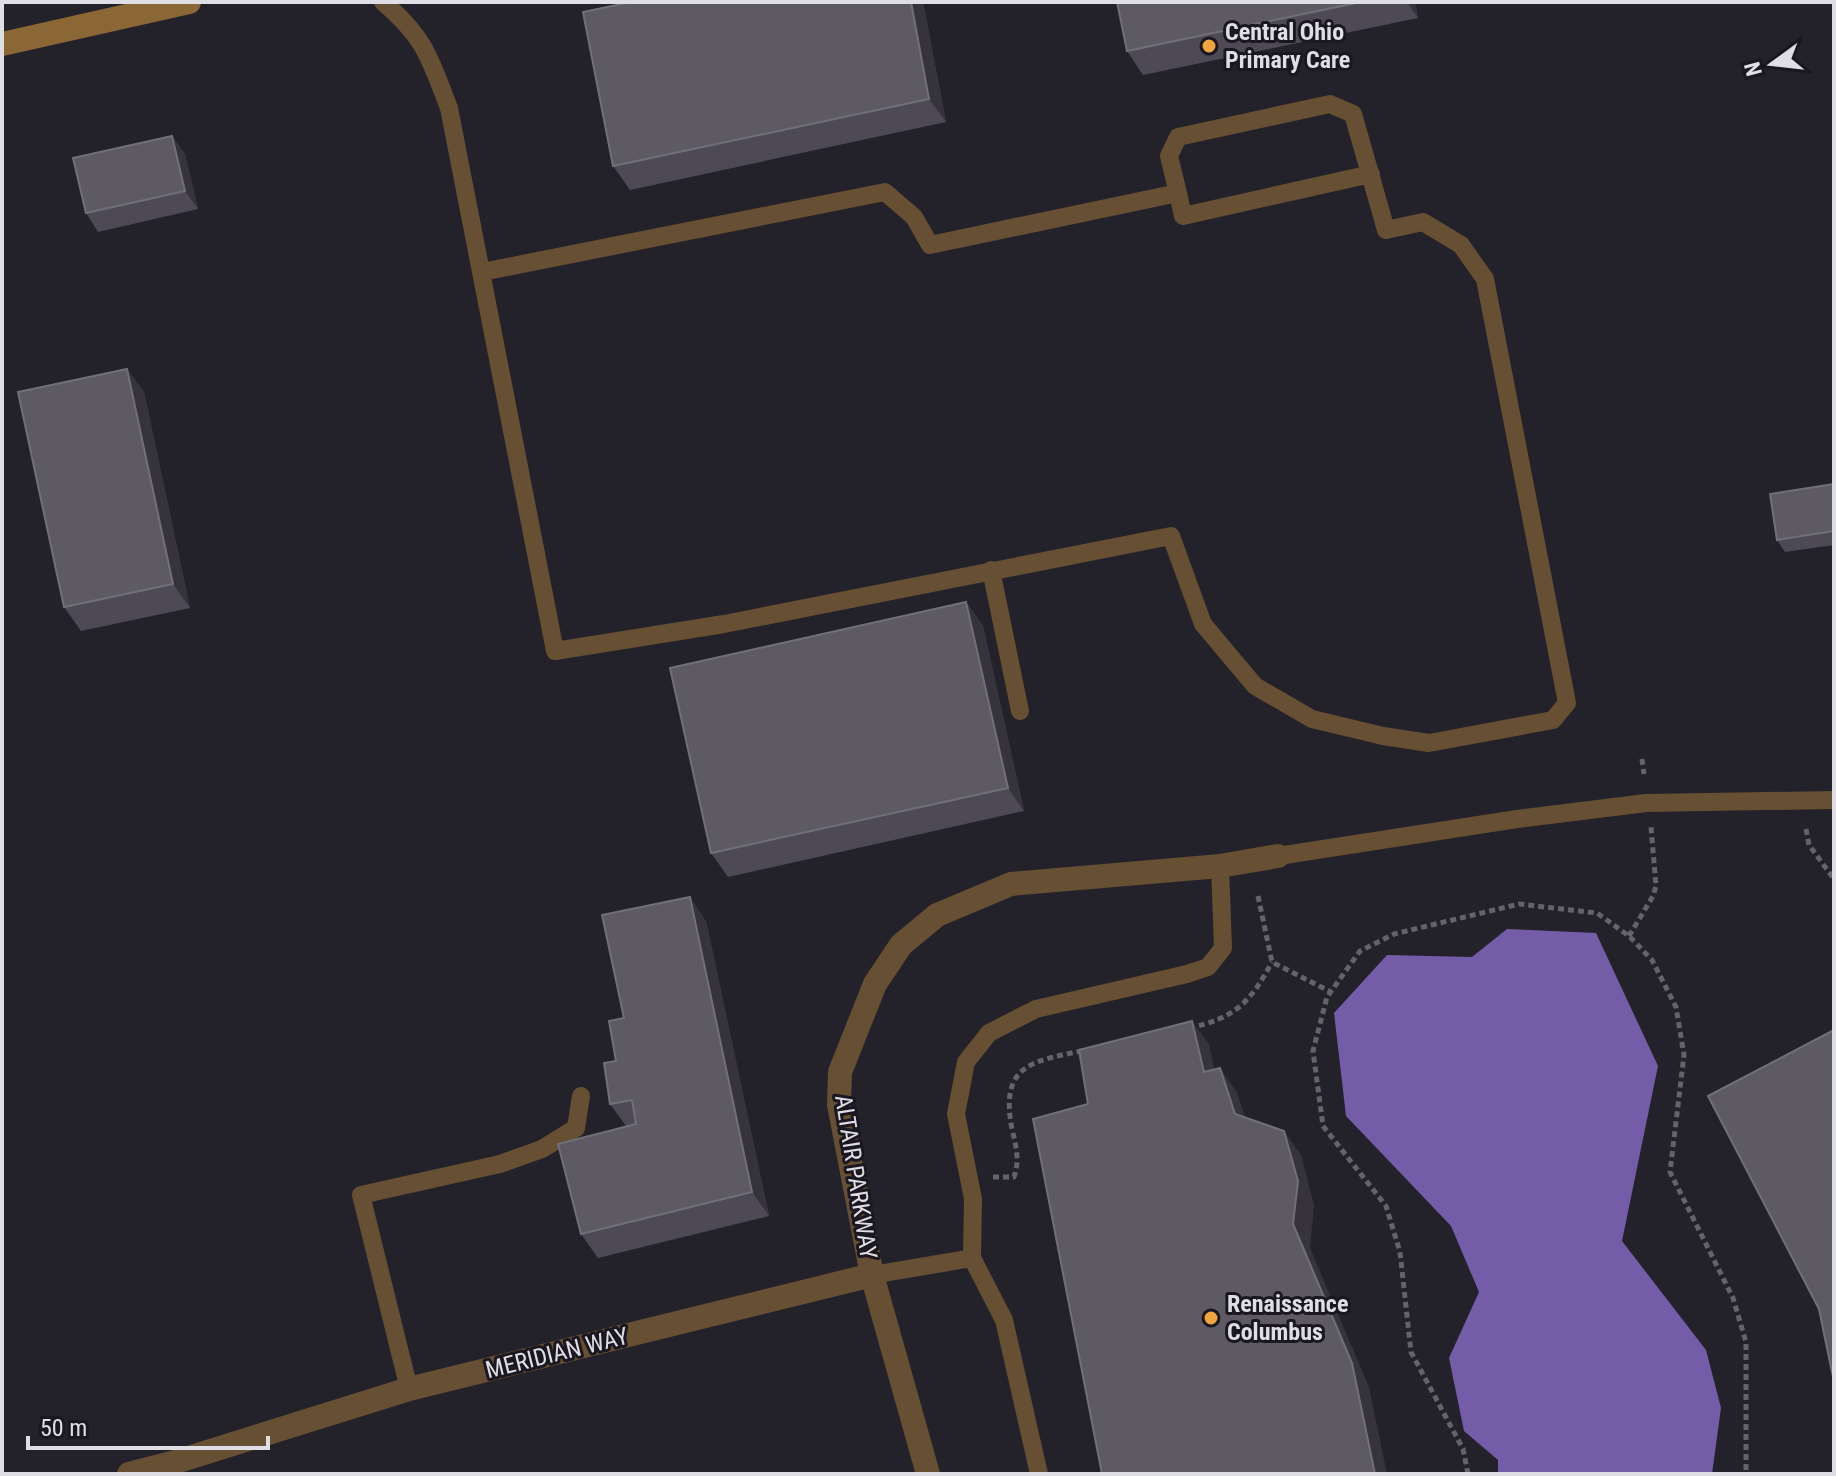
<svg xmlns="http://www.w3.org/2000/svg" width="1836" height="1476" font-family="'Roboto Condensed',sans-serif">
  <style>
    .water { fill: #755ca8 }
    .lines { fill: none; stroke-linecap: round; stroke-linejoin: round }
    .path { stroke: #64626a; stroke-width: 5; stroke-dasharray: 6 4; stroke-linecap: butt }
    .lane { stroke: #664f32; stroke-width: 18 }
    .street { stroke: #664f32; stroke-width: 24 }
    .secondary { stroke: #8c6736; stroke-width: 24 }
    .wall { fill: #4d4a55 }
    .shaded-wall { fill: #36333d }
    .building { fill: #5d5a64; stroke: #716f78; stroke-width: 2 }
    .poi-dot { fill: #f0a63f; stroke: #1a1720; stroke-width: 3 }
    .labels { text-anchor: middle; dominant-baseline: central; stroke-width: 6; stroke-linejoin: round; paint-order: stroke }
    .poi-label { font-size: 24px; font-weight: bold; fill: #e0dee5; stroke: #1a1720; text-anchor: start }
    .street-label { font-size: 24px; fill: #e0dee5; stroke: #1a1720 }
  </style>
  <rect width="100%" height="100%" fill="#23212a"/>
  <path class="water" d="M1507,929L1596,933L1658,1066L1622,1241L1706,1350L1721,1408L1712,1474H1498V1460L1464,1431L1449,1358L1479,1292L1451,1226L1346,1116L1334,1013L1387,955L1472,957Z"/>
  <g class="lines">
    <path class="path" d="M1642,759L1644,774
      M1806,829L1809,845L1834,879
      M1258,896L1272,962L1331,992
      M1629,936L1653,896L1656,886L1651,827
      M1189,1028C1235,1018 1250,1003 1272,962
      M993,1177H1014C1020,1160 1016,1146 1012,1129C999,1063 1034,1061 1086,1050
      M1468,1474L1463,1449L1411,1352L1400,1252L1386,1206L1323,1126L1313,1051L1327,997L1360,951L1394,934L1519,904L1597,913L1629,936L1652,960L1676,1007L1684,1055L1670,1172L1733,1298L1746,1342V1474"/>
    <path class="lane" d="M383,2C425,37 430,59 449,108L555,651L724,624L1171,536L1203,624L1255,686L1312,719L1383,736L1429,743L1553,720L1567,703L1485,279L1461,245L1423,222L1386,230L1353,114L1330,104L1178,137L1169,156L1178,193L930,245L914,217L885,192L482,272
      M1178,193L1183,216L1371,174
      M991,570L1020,711
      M1278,856L1517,819L1646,803L1834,800
      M972,1258L973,1199L956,1114L966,1062L989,1033L1036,1009L1187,974L1208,967L1223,948L1220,866
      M872,1275L972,1258L1004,1320L1039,1474
      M409,1389L361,1195L500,1164L542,1149L576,1128L581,1096"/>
    <path class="street" d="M129,1474L172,1463L409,1389L872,1275
      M928,1474L872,1275L839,1105L840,1072L875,984L901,945L937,915L1011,884L1220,866L1278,856"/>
    <path class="secondary" d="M2,44L189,2"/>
  </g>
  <path class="wall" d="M923,2L946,122L630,190L613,166Z
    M1117,2H1415L1418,18L1143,75L1127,51Z
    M172,136L185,154L198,209L98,232L86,213Z
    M127,369L144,392L190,608L81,631L64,607Z
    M1834,484V545L1785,552L1777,540Z
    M966,602L983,626L1024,811L728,877L711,853Z
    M706,921L769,1216L598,1258L581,1234L626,1126L610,1104L616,1061L624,1018Z"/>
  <path class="shaded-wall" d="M911,2H923L946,122L929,99Z
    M1407,2H1415L1418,18Z
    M172,136L185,154L198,209L185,191Z
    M127,369L144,392L190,608L173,584Z
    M966,602L983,626L1024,811L1008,788Z
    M690,897L706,921L769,1216L752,1192Z
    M1192,1021L1209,1044L1220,1096L1204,1072Z
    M1220,1068L1237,1092L1252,1138L1235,1114Z
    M1284,1131L1301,1155L1314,1205L1310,1248L1369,1387L1387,1474H1375L1293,1224Z"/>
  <path class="building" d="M631,2H911L929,99L613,166L583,12Z
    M1117,2H1361L1127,51Z
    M172,136L185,191L86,213L73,158Z
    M127,369L173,584L64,607L18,392Z
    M1834,484V531L1777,540L1770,494Z
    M966,602L1008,788L711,853L670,668Z
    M690,897L752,1192L581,1234L558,1144L636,1124L632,1100L610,1104L604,1063L616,1061L609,1021L624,1018L602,915Z
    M1192,1021L1204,1072L1220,1068L1235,1114L1284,1131L1298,1181L1293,1224L1352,1363L1375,1474H1102L1033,1119L1088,1104L1079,1050Z
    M1834,1030V1382L1819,1309L1708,1096Z"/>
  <g class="poi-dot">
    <circle cx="1209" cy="46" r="8"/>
    <circle cx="1211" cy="1318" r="8"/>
  </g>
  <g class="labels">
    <g class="poi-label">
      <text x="1225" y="32">Central Ohio<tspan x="1225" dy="28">Primary Care</tspan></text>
      <text x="1227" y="1304">Renaissance<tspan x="1227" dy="28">Columbus</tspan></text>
    </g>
    <g class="street-label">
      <text transform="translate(856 1177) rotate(81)">ALTAIR PARKWAY</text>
      <text transform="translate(557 1353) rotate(-14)">MERIDIAN WAY</text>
    </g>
  </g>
  <rect width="1836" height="1476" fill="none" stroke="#e0dee5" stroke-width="8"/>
  <g transform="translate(1772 64) rotate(255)" stroke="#1a1720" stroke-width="6" paint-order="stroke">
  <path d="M0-6L14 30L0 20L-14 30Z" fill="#e0dee5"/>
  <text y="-12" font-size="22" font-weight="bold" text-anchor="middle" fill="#e0dee5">N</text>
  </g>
  <path d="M28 1436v12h240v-12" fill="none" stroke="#e0dee5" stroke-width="4"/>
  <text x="40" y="1436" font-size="24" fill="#e0dee5" stroke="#1a1720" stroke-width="6" paint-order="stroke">50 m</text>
</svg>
